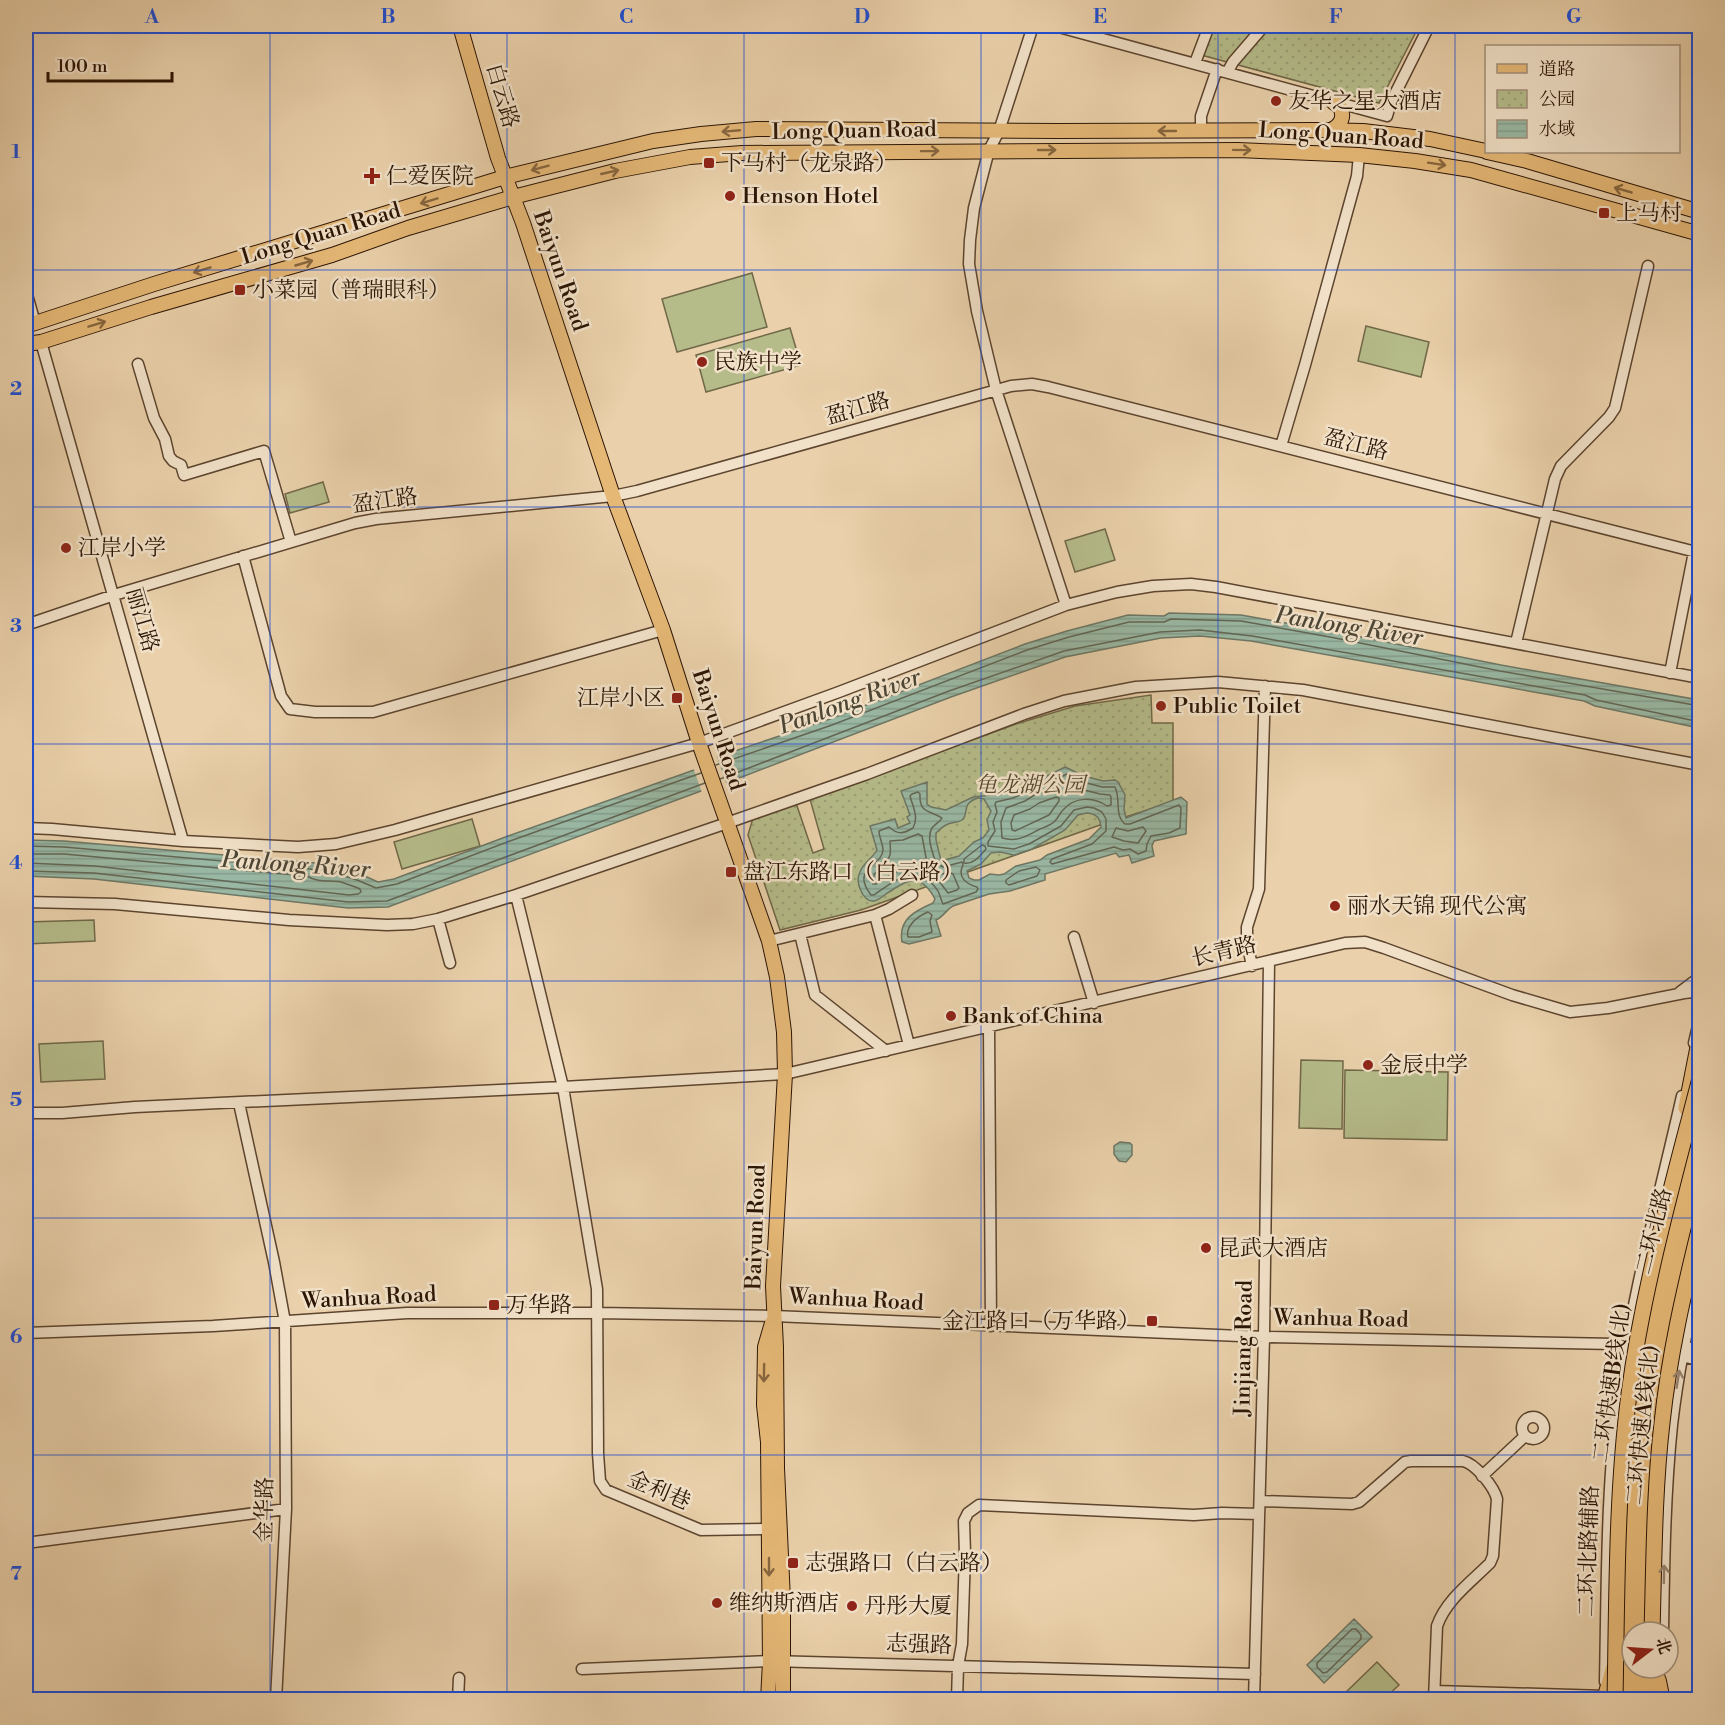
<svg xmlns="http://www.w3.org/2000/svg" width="1725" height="1725" font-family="'Libre Bodoni','Noto Serif SC',serif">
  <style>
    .park { fill: url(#park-dots); stroke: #706848; stroke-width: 1.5 }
    .garden { fill: #b5bc8a; stroke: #706848; stroke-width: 1.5 }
    .water { fill: url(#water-rules); stroke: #6d7764; stroke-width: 1.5; fill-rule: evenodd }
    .pier { fill: #ead1ab }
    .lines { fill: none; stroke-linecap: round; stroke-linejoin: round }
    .shore { stroke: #626654; stroke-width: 1.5 }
    .minor-casing { stroke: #5c442e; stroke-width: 13 }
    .major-casing { stroke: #2c1505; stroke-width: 16 }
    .highway-casing { stroke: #2c1505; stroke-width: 17 }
    .minor { stroke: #f1e1c8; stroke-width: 10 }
    .major { stroke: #e5b876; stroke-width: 14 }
    .highway { stroke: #e5b876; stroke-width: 15 }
    .highway-bridge-casing { stroke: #2c1505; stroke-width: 17; stroke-linecap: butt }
    .highway-bridge { stroke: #e5b876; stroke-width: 15 }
    .oneway { stroke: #88663e }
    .oneway2 { stroke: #988570 }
    .grid { fill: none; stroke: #1d4ed8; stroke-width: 1.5; stroke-opacity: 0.55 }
    .poi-dot { fill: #8f2418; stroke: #f1e1c8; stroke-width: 2 }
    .labels { text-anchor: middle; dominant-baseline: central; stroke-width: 5; stroke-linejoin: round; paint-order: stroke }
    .street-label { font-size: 22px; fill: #2c1505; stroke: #f1e1c8 }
    .poi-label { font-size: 22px; fill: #2c1505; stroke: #f1e1c8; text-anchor: start }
    .park-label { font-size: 22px; font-style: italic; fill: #55472d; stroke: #f1e1c8 }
    .water-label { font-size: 24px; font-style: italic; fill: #4d4635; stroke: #f1e1c8 }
    .neatline { fill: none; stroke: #1d4ed8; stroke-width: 2 }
    .grid-label { font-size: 20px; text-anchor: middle; font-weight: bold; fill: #1d4ed8 }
  </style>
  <defs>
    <pattern id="park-dots" width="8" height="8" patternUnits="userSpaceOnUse" patternTransform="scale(1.5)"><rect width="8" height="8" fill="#b5bc8a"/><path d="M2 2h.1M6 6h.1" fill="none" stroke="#9ca176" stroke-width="1.8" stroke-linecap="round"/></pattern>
    <pattern id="water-rules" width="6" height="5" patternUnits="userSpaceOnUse" patternTransform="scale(1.5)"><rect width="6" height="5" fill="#99b8a4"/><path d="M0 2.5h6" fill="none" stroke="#849d8c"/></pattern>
  </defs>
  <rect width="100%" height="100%" fill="#ead1ab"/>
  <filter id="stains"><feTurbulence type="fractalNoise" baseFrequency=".00333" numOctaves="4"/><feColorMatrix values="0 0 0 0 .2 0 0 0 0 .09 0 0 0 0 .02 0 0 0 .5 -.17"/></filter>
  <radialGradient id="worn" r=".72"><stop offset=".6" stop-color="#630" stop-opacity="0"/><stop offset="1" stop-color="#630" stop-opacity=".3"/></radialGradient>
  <path class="park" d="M1213,26H1419L1379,103L1201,55Z
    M1151,695L1152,723H1173V802L1100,825L861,910L780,930L748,835L753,818L796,803L813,853L824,849L810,799L1016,724L1075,706Z"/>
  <path class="garden" d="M752,273L767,327L677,352L662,299Z
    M1366,326L1429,342L1421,377L1358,361Z
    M790,328L801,365L706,392L696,355Z
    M323,482L329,502L290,513L285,494Z
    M1105,529L1115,560L1075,572L1065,541Z
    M472,819L480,846L402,869L394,842Z
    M94,920L95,941L26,944V922Z
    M103,1041L105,1079L41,1082L39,1044Z
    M1301,1060L1343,1061L1342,1129L1299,1128Z
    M1345,1070L1448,1072L1447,1140L1344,1138Z
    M1377,1662L1399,1685L1384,1699H1345L1342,1696Z"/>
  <path class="water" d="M1169,613L1241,615L1331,631L1501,665L1699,700V728L1595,706L1584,701L1251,641L1200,636L1161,638L1065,657L951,697L726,783L701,791L388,907L348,908L94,879L26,876V840L64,841L315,863L319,867L333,869L336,867L360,874L378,882L394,879L508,836L694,770L717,757L830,719L1025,644L1067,631L1128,615L1164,616Z
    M1065,767L1084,776L1103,781L1115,780L1118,782L1125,795L1124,810L1126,818L1181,797L1187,802L1186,834L1154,841L1152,846L1154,856L1132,863L1129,855L1119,857L1116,853L1045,874V880L1010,891L989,894L953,906C946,910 943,917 936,920L941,936L909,944L902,942C898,919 915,911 933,903L935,899C931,891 924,883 916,880C905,881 895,888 886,894C883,896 879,900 874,901C868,902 863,896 861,891C858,885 857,878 860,872C863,863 872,859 877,850L870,826L895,819L898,828L910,823L907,817L910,815L901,791L927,782V804L931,807L946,810L973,797L1010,793L1020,789L1032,779L1039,780ZM978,798L984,799L991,811L987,820L989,830L983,838L974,842L959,856L941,861L936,840V833C940,829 943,826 948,824C952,822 958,823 962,820C970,813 960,804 978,798ZM1087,813C1097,814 1100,818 1101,827L1089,839L1047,855L1040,860L1016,866L1004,874L999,875L990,874L979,880H974L969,878L967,871L981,864L991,853L1000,852L1014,855L1032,849L1065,830L1078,815Z
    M1120,1142L1130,1143L1132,1145V1155L1126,1162L1119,1161L1114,1154V1146Z
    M1354,1619L1372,1637L1324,1683L1307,1665Z"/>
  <path class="pier" d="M716,754L727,786L702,793L693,767Z"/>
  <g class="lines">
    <path class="shore" d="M716,765L832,725L1027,650L1069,637L1129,622H1164L1171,619L1241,621L1330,637L1500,671L1700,706
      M1067,774L1083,782L1102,787H1115C1121,799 1114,815 1125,824H1130L1179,805L1181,808L1180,828L1169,833L1151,836L1147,844L1146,851L1138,854L1130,849L1123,850L1114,847L1052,864L1050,862L1052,859L1092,844L1106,831V819L1102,812L1094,808L1087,807L1074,810L1061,826L1029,844L1014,849L988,846V842L995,831L993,822L997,812L995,804L996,802L1013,798L1023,794L1034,786L1041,785Z
      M720,779L949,691L1064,651L1160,632L1200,630L1252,636L1585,695L1596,700L1700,722
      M1066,782L1080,789L1100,794L1110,795L1111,797V805L1107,806C1094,797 1075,796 1063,810C1060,813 1058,818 1055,821C1050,826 1044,827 1038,830C1025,837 1017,842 1002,838L1001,822L1006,808L1025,801L1036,794L1045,792Z
      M918,792L920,794C919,814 930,810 942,818C940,822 935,824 932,828C926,837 933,854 936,863L943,867L962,862L963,865C957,877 966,884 977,887L978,889L976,892L943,904C941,900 940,895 938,891C917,861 897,879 874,895H871C850,868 882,867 883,850C883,844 879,837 879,831L889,827C898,835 903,834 913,828C919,817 913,807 910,796L912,794Z
      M1056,797L1059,798V801L1049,815L1015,831L1012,830L1011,823L1014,815L1030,809L1039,803Z
      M1143,827L1146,831L1138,843L1124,841L1112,837L1116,828L1128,831Z
      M918,834L922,836L928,868C923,868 919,866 913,867C900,868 887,877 876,884H873C870,871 886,867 890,855C891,851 890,845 890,841L903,840Z
      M982,845L985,846L986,849C980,856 973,865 964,863V859Z
      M26,846L64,847L311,869L318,873L332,875L338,874L357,880L376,888L397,884L510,841L701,773
      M26,854H64L307,876C318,883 329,880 341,882C347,884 354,886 360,889L361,892L358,894L349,895L95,866L26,863
      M1036,867L1040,870L1037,876L1009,885L1006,883V880L1019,871Z
      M26,871L94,873L348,902L387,901L705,783
      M951,873L953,874L959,888L957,890L948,893L936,877L938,874Z
      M928,912L932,915L930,921L932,932L919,937H908C905,926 918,916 928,912Z
      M1352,1629H1356L1361,1635V1639L1327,1672L1323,1673L1317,1667V1663Z"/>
    <defs>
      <path id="minor" d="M1033,26L999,131L989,150L974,208L970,240L969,264L977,311L996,390L1066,605
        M1055,26L1387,116
        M1195,63L1209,26
        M1228,71L1233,62L1264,26
        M1387,116L1391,102L1429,26
        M1201,130V116L1217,69
        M26,291L35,323
        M41,342L183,841
        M138,364L154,418L165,439L169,456L173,461L181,465L184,475L264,451L291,542
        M1281,446L1305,365L1357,176L1359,155
        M243,556L281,696L290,709L315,712H373L663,630
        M26,625L114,595L355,523L376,519L613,496L637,491L1011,386L1032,384L1048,387L1700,553
        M1516,643L1555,479L1561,466L1609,417L1615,408L1648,266
        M1670,673L1694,552
        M26,828L52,829L183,841L298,847L336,844L395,830L699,743L839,692L1066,605L1117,592L1153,586L1191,584L1216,587L1700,678
        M516,895L563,1087L597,1289L598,1453L600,1481L606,1490L701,1530L769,1529
        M26,902L115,904L289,920L387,925L413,924L438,919L516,895L727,823L867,774L1024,714L1064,701L1136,687L1218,682L1303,690L1700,765
        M875,915L889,909L912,895
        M438,919L450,963
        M800,934L815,995L886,1051
        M1074,937L1094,1003
        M769,941L875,915L909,1045
        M1252,966L1247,942V927L1259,889L1265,686
        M1680,992L1700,977
        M989,1027L991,1326
        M1694,1043L1700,1017
        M239,1103L274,1262L285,1322L286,1509L276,1700
        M26,1113H62L135,1107L563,1087L785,1074L1345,943L1365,942L1384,948L1512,995L1570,1012L1608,1008L1684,993L1693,992L1700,997
        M26,1333L213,1326L407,1313H598L774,1316L1264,1337L1615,1344L1641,1346
        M1677,1344L1700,1351
        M1677,1354L1700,1361
        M1522 1428a11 11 0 1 1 22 0a11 11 0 1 1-22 0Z
        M1482,1476L1525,1436
        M1260,1501L1352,1504L1359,1502L1405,1462L1411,1461H1463C1476,1464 1494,1487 1497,1499L1493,1556L1490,1563C1471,1582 1446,1600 1437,1626L1434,1700
        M26,1543L286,1509
        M1663,1632C1664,1563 1665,1494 1672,1425C1678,1374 1688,1322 1700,1272
        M582,1669L770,1661L1255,1674
        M1605,1682C1607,1585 1606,1487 1619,1391C1633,1291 1660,1194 1682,1096
        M1435,1691L1605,1696
        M458,1700L459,1678
        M957,1700L958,1666L962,1644L965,1554L964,1521L968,1513L979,1505L1194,1515L1222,1513L1259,1514
        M1254,1700L1264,1337L1269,962"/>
      <path id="major" d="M460,26L498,158L523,223L613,496L663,630L699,743L769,941L777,977L784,1032L785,1074L773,1286L776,1347L777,1468L783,1600V1700
        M1331,130C1341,125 1345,117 1340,107L1333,102
        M1487,152L1527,161L1700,212
        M26,326L154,284L505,177L653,141L701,134L756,129L1058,131L1315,130L1363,131L1430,139L1486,151
        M26,344L41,342L151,307L332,255L408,228L513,197L615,171L690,157L742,153L1238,150L1359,155L1415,161L1471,170L1700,234
        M1640,1632C1641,1562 1641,1492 1649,1423C1658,1338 1679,1255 1700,1173
        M1654,1668L1659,1681L1662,1696
        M1605,1696L1613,1668
        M768,1700L770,1661L768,1442L764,1405L765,1347L772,1323
        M1628,1700C1630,1607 1629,1514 1639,1422C1649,1323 1676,1228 1700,1132
        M1638,1700L1639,1668"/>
      <path id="highway" d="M1686,1108L1700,1037
        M1651,1700L1652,1668"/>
    </defs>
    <use href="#minor" class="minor-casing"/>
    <use href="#major" class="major-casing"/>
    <use href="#highway" class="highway-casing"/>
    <use href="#minor" class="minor"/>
    <use href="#major" class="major"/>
    <use href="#highway" class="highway"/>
    <defs>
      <path id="highway-bridge" d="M1652,1632C1654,1562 1654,1492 1662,1423C1669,1356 1684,1291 1700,1226
        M1615,1700C1617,1598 1616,1495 1629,1394C1643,1287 1673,1183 1700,1078"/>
    </defs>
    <use href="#highway-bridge" class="highway-bridge-casing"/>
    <use href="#highway-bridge" class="highway-bridge"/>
  </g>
  <defs><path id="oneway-shaft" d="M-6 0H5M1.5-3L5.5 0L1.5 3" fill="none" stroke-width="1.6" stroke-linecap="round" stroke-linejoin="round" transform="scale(1.5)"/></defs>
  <g class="oneway">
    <use href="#oneway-shaft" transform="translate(731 131) rotate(175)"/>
    <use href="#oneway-shaft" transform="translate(1167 131) rotate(180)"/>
    <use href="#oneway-shaft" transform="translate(1047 150)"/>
    <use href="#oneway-shaft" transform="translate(1242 150) rotate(1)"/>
    <use href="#oneway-shaft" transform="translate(930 151) rotate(-1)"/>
    <use href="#oneway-shaft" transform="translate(1437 164) rotate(9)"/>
    <use href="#oneway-shaft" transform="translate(540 168) rotate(165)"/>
    <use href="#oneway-shaft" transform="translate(610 172) rotate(-13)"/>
    <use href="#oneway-shaft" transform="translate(1623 190) rotate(-164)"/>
    <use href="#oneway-shaft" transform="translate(429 201) rotate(163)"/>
    <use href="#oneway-shaft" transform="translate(304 263) rotate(-16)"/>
    <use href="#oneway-shaft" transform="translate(202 270) rotate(163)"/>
    <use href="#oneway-shaft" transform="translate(97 324) rotate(-17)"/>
    <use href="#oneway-shaft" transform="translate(764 1373) rotate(91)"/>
    <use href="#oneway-shaft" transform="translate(769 1567) rotate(90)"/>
  </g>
  <g class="oneway2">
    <use href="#oneway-shaft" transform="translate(1678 1379) rotate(-81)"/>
    <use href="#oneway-shaft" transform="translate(1664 1574) rotate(-89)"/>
  </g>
  <path class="grid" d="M270,26V1700M507,26V1700M744,26V1700M981,26V1700M1218,26V1700M1455,26V1700M26,270H1700M26,507H1700M26,744H1700M26,981H1700M26,1218H1700M26,1455H1700"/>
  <g class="poi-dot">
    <circle cx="1276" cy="101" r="6"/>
    <rect x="703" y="157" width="12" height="12" rx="3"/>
    <path d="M369 167h6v6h6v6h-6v6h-6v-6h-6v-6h6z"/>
    <circle cx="730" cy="196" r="6"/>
    <rect x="1598" y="207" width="12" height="12" rx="3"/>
    <rect x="234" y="284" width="12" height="12" rx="3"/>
    <circle cx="702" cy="362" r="6"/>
    <circle cx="66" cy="548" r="6"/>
    <rect x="671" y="692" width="12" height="12" rx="3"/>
    <circle cx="1161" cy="706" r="6"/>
    <rect x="725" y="866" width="12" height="12" rx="3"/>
    <circle cx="1335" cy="906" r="6"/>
    <circle cx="951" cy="1016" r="6"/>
    <circle cx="1368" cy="1065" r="6"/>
    <circle cx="1206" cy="1248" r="6"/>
    <rect x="488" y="1299" width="12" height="12" rx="3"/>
    <rect x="1146" y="1315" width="12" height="12" rx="3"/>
    <rect x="787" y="1557" width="12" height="12" rx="3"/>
    <circle cx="717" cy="1603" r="6"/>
    <circle cx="852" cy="1606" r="6"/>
  </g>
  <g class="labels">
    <g class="street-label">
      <text transform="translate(502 96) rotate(74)">白云路</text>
      <text transform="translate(854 131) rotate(-1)">Long Quan Road</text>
      <text transform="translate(1341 136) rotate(4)">Long Quan Road</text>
      <text transform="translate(321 234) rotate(-17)">Long Quan Road</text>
      <text transform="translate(560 271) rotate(71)">Baiyun Road</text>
      <text transform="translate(858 409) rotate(-16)">盈江路</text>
      <text transform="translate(1356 445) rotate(14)">盈江路</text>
      <text transform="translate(385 501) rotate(-8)">盈江路</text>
      <text transform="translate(142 620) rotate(74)">丽江路</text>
      <text transform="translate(718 730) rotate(72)">Baiyun Road</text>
      <text transform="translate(1224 952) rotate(-13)">长青路</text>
      <text transform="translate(756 1227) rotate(-88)">Baiyun Road</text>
      <text transform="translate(1654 1231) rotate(-76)">二环北路</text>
      <text transform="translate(369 1298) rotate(-3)">Wanhua Road</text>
      <text transform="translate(856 1300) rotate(3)">Wanhua Road</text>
      <text transform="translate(1341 1319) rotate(1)">Wanhua Road</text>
      <text transform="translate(1244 1348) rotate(-89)">Jinjiang Road</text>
      <text transform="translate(1612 1383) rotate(-82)">二环快速B线(北)</text>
      <text transform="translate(1643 1425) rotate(-84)">二环快速A线(北)</text>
      <text transform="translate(659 1491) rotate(23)">金利巷</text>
      <text transform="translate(265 1510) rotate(-89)">金华路</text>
      <text transform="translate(1589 1551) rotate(-88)">二环北路辅路</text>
      <text transform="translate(919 1645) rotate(2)">志强路</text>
    </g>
    <g class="poi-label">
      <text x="1288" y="101">友华之星大酒店</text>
      <text x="721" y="163">下马村（龙泉路）</text>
      <text x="386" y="176">仁爱医院</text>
      <text x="742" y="196">Henson Hotel</text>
      <text x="1616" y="213">上马村</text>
      <text x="252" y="290">小菜园（普瑞眼科）</text>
      <text x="714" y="362">民族中学</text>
      <text x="78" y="548">江岸小学</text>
      <text x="665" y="698" text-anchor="end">江岸小区</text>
      <text x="1173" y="706">Public Toilet</text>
      <text x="743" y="872">盘江东路口（白云路）</text>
      <text x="1347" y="906">丽水天锦 现代公寓</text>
      <text x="963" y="1016">Bank of China</text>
      <text x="1380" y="1065">金辰中学</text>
      <text x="1218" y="1248">昆武大酒店</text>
      <text x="506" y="1305">万华路</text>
      <text x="1140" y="1321" text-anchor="end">金江路口（万华路）</text>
      <text x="805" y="1563">志强路口（白云路）</text>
      <text x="729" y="1603">维纳斯酒店</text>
      <text x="864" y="1606">丹彤大厦</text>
    </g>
    <g class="park-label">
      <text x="1030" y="785">龟龙湖公园</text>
    </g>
    <g class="water-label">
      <text transform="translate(1349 627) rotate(9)">Panlong River</text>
      <text transform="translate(850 702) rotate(-20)">Panlong River</text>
      <text transform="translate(296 865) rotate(4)">Panlong River</text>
    </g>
  </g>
  <rect width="1725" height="1725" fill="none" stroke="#ead1ab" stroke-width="66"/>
  <rect x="1485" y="45" width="195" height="108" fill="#f1e1c8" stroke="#a28f7a" stroke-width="1.5"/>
  <rect x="1497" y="64" width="30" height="9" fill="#e5b876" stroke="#a28f7a" stroke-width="1.5"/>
  <text x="1539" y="75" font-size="18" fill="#2c1505">道路</text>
  <rect x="1497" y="90" width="30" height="18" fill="url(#park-dots)" stroke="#a28f7a" stroke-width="1.5"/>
  <text x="1539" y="105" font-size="18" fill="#2c1505">公园</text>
  <rect x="1497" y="120" width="30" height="18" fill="url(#water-rules)" stroke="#a28f7a" stroke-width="1.5"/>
  <text x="1539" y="135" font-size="18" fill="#2c1505">水域</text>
  <g transform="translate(1650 1650) rotate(73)"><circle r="28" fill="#f1e1c8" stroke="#a28f7a" stroke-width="1.5"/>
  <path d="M0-4.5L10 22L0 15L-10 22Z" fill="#8f2418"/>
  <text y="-9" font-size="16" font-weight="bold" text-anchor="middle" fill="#2c1505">北</text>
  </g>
  <path d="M48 72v9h124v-9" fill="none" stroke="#2c1505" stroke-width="3"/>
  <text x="57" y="72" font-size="18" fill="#2c1505" stroke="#f1e1c8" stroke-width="4.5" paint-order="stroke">100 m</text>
  <rect x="33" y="33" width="1659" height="1659" class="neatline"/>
  <g class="grid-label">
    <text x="152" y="23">A</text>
    <text x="388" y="23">B</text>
    <text x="626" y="23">C</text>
    <text x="862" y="23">D</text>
    <text x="1100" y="23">E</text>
    <text x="1336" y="23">F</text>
    <text x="1574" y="23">G</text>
    <text x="16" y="158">1</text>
    <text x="16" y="395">2</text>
    <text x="16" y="632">3</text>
    <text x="16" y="869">4</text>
    <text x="16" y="1106">5</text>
    <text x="16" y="1343">6</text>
    <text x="16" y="1580">7</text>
  </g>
  <rect width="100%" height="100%" filter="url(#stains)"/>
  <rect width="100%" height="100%" fill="url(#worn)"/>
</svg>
